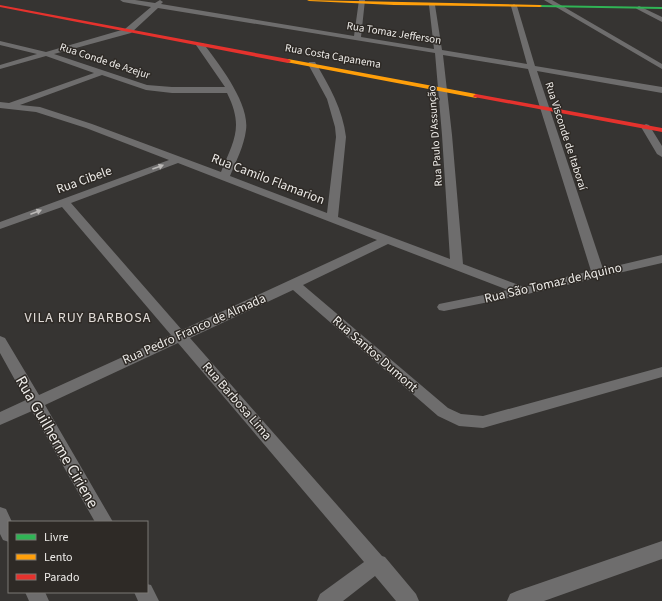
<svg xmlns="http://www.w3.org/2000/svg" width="662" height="601" font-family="'Source Sans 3',sans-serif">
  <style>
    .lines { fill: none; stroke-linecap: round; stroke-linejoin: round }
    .street { fill: #6e6d6d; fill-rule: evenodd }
    .fast { fill: #30b455; fill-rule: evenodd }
    .slow { fill: #ff9f0a; fill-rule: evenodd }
    .jam { fill: #e5322d; fill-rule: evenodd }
    .oneway { fill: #bbb9b7 }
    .labels { text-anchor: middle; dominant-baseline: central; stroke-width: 3; stroke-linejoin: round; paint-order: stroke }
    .far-street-label { font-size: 11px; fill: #eeece9; stroke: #2e2a26 }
    .street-label { font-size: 13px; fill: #eeece9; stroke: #2e2a26 }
    .neighbourhood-label { font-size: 14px; letter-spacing: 1px; fill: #e1dcd8; stroke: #2e2a26 }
    .near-street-label { font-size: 16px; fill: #eeece9; stroke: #2e2a26 }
  </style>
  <rect width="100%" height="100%" fill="#363432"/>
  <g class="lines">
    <path class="street" d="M120,0H135L155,3L160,0L163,2L161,4L354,36L359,0H365L361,37L434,49L429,5L432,3L435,5L442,50L527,64L511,6L514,4L517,6L535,66L662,87V93L537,71L603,269L662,255V263L523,295L444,311L439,310L437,307L439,304L508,290L388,244L303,285L448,408L461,414L483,416L662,367V377L483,428L459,426L438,416L293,290L190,338L382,556L385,557L416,594L419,601H396L375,576L343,601H317L320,594L364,562L178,343L45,405L113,522H95L32,411L0,425V412L26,400L0,353V336L5,338L39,395L171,335L62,207L0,229V222L169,160L86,128L36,112L0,108V102L9,103L94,73L46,56L0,69V65L37,54L0,45V41L46,52L125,29L151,7L123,2ZM158,8L435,53L442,135L450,259L338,217L346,137C343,110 329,85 315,62H309L308,64L327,99L335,127L336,137L327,213L230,176C236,161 244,146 246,130C250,103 218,63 203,43H197L196,45L225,87H172L147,85L54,54L131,33ZM443,55L528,69L591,271L524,287L463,264L452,135ZM102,75L146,90L172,93H227C244,127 234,140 221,172L92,124L40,107L20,105ZM178,163L377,240L182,330L71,203Z
      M544,0H552L662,64V69Z
      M639,6L662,17V22L637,9L636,8Z
      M646,124L649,125L662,146V157L657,154L641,127Z
      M0,507L6,509L12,522H9V542L3,540L0,534Z
      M662,541V559L544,601H507L510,594L517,591Z
      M147,584L151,585L159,601H138L134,592H147Z
      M25,592H45L49,601H29Z"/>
    <path class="fast" d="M538,5L662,7V9L540,7Z"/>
    <path class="slow" d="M307,0L540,5L542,6L540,7L394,5L309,1Z
      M288,59L476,94L479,96L476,98L286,62L285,61Z"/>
    <path class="jam" d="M0,5L288,59L291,61L288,63L0,7Z
      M476,94L662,128V132L474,97L473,96Z"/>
  </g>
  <defs><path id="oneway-solid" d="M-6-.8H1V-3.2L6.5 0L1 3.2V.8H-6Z"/></defs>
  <g class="oneway">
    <use href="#oneway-solid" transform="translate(158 167) rotate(-20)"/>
    <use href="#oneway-solid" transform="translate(36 212) rotate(-21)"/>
  </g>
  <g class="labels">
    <g class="far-street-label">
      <text transform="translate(394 33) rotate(9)">Rua Tomaz Jefferson</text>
      <text transform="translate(333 56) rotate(10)">Rua Costa Capanema</text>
      <text transform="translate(105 61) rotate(18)">Rua Conde de Azejur</text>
      <text transform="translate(435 136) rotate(-94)">Rua Paulo D'Assunção</text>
      <text transform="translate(566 136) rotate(72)">Rua Visconde de Itaboraí</text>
    </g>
    <g class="street-label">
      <text transform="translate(268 179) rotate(21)">Rua Camilo Flamarion</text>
      <text transform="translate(84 180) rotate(-20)">Rua Cibele</text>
      <text transform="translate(553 283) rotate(-13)">Rua São Tomaz de Aquino</text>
      <text transform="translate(194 329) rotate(-24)">Rua Pedro Franco de Almada</text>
      <text transform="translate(375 354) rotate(41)">Rua Santos Dumont</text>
      <text transform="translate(237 401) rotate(49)">Rua Barbosa Lima</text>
    </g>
    <g class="neighbourhood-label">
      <text x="88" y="318">VILA RUY BARBOSA</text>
    </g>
    <g class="near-street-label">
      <text transform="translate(57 442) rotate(60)">Rua Guilherme Ciriene</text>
    </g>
  </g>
  <rect x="8" y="521" width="140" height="72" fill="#2e2a26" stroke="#7b7874"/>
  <rect x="16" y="534" width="20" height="6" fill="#30b455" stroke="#7b7874"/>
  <text x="44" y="541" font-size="12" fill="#eeece9">Livre</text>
  <rect x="16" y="554" width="20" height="6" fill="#ff9f0a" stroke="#7b7874"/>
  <text x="44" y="561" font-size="12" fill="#eeece9">Lento</text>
  <rect x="16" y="574" width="20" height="6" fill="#e5322d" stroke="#7b7874"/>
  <text x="44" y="581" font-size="12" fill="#eeece9">Parado</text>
</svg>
